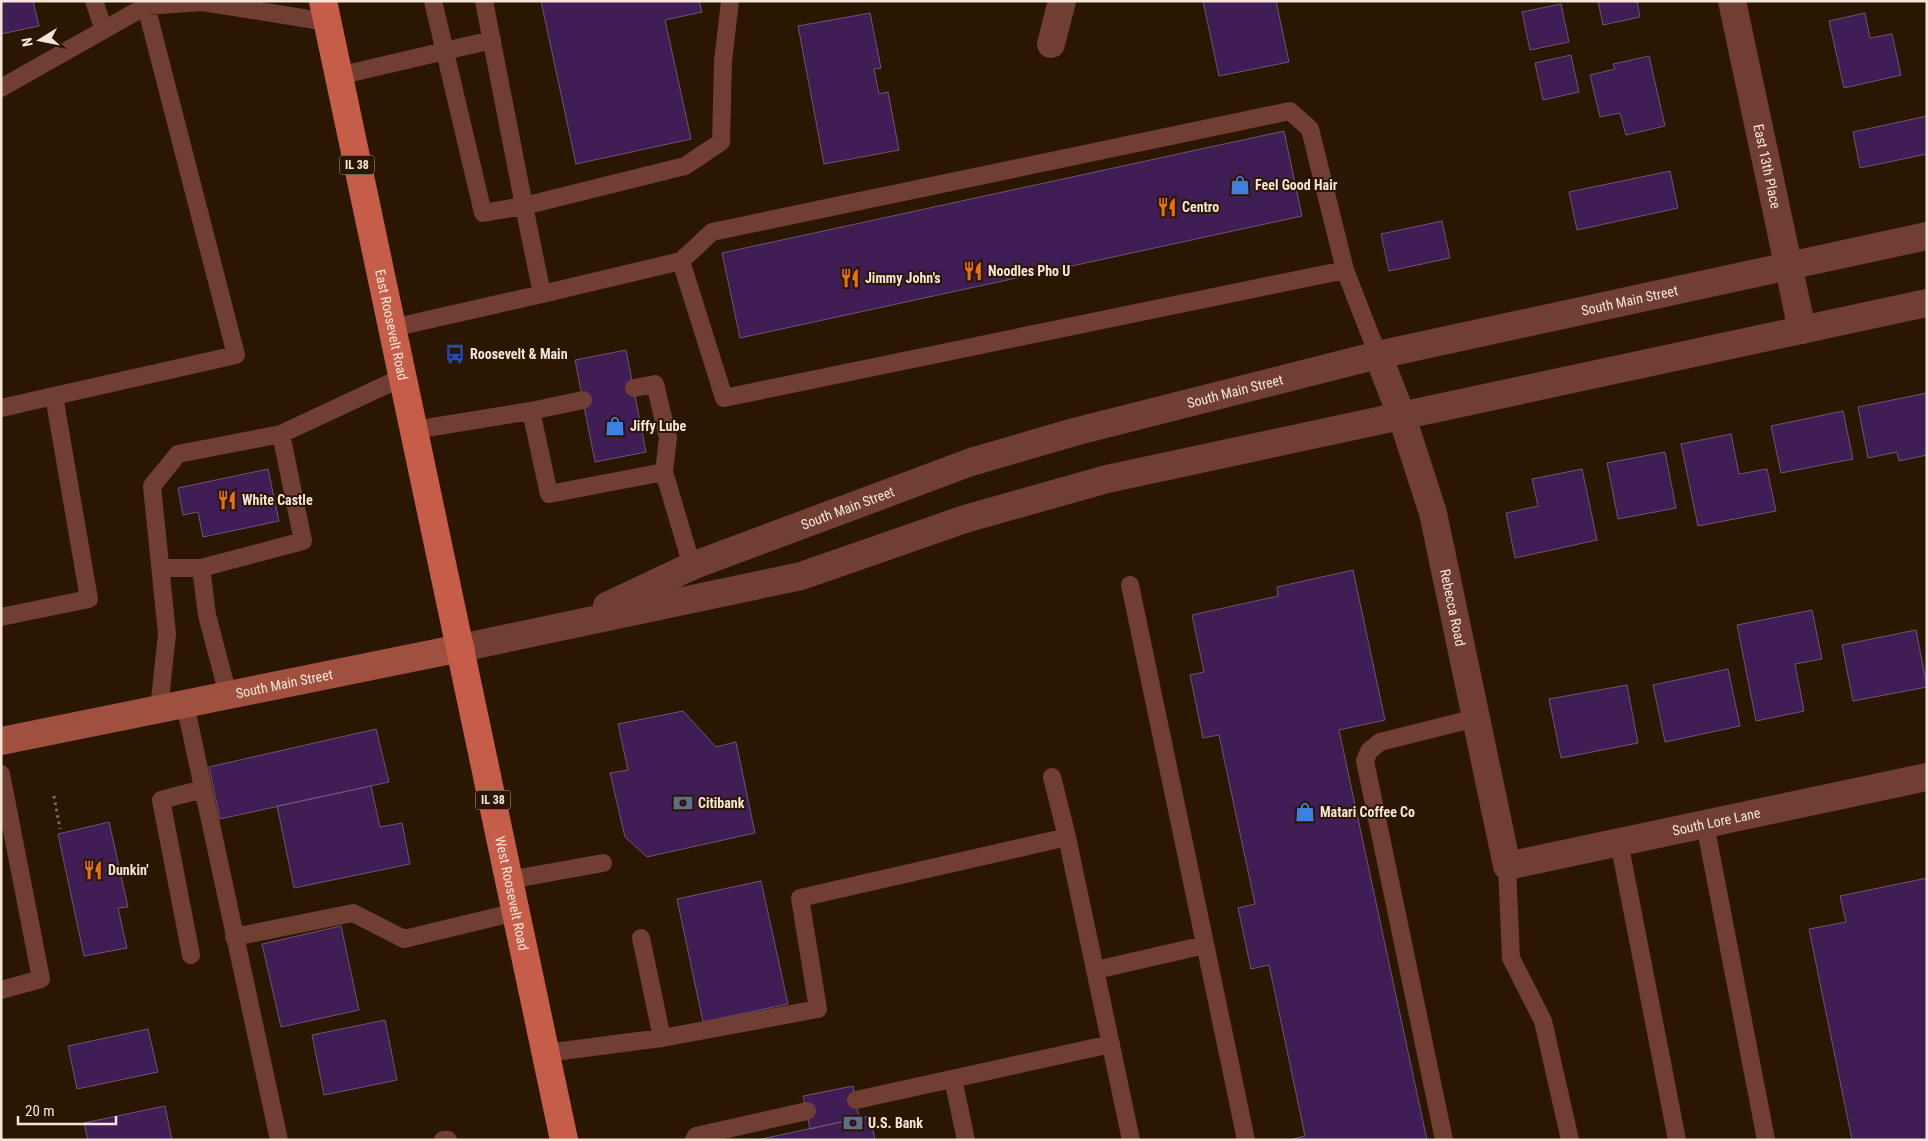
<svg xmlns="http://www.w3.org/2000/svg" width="1928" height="1141" font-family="'Roboto Condensed',sans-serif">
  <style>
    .building { fill: #401d55; stroke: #685874 }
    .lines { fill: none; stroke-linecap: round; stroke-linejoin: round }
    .path { stroke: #816e5d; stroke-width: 3; stroke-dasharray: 2.5 4; stroke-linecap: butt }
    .service { stroke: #713e34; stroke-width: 18 }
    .minor { stroke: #713e34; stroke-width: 28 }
    .tertiary { stroke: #713e34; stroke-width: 28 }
    .secondary { stroke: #a0503f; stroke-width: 28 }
    .primary { stroke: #c55d48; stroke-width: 28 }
    .labels { text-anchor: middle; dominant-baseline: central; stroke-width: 4; stroke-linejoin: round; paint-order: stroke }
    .shield { fill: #2b1602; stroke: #b8a798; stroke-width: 1 }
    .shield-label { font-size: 12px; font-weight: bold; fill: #f5e5d8 }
    .street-label { font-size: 14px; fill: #f5e5d8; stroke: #2b1602 }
    .poi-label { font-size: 14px; font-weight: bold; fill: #f5e5d8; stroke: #2b1602; text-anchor: start }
  </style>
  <rect width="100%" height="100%" fill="#2b1602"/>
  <path class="building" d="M1,1H33L39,26L1,34Z
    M541,1H699L702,12L665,20L691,139L576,164Z
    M1203,1H1276L1289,62L1219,76Z
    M1598,1H1637L1640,17L1603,25Z
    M1561,4L1569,42L1530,50L1522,12Z
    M870,13L881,68L874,69L879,94L888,92L899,150L824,164L798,26Z
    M1865,13L1870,38L1892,34L1901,75L1844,88L1829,21Z
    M1571,55L1579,92L1543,100L1535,63Z
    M1649,56L1665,126L1626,135L1620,113L1600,117L1590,75L1615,69L1613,64Z
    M1927,116V154L1860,168L1853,132Z
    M1284,131L1302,216L740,338L722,253Z
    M1670,171L1678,208L1577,230L1569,192Z
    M1442,221L1450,258L1389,271L1381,234Z
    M626,350L646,452L595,462L575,360Z
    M1927,393V455L1899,461L1897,452L1868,458L1858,407Z
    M1843,411L1853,459L1781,473L1771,426Z
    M1731,434L1739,474L1767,469L1776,511L1698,526L1681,444Z
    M1665,452L1676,508L1618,519L1607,463Z
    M268,469L279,521L203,537L198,512L183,515L178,488Z
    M1582,469L1597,540L1515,558L1506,513L1538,506L1532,479Z
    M1353,570L1385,720L1339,730L1427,1140H1289L1305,1136L1269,965L1251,969L1238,908L1255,904L1219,735L1203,738L1190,675L1204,672L1192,615L1278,596L1277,587Z
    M1812,610L1822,659L1795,664L1804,711L1756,721L1737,625Z
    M1916,630L1927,687L1853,701L1842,645Z
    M1728,669L1740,726L1665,742L1653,685Z
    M1627,685L1638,743L1561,758L1549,699Z
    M683,711L716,747L736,742L755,833L647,857L625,837L610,773L628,770L618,724Z
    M376,729L389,782L220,819L209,767Z
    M371,786L380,827L402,823L410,864L294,888L277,806Z
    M109,822L128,907L118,908L127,948L84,956L58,834Z
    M1927,878V1140H1852L1809,929L1846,922L1840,896Z
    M761,881L788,1004L703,1022L677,899Z
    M341,926L359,1010L281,1027L262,944Z
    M385,1020L397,1080L324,1095L312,1035Z
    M148,1029L158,1072L77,1089L68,1046Z
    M853,1086L859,1118L810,1129L803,1096Z
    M165,1106L172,1140H88L84,1123Z
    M870,1116L875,1140H757L859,1118Z"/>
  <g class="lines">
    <path class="path" d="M54,796L60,829"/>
    <path class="service" d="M94,1L104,30
      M433,1L483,213L524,206L484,1
      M338,76L492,40
      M1,88L146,6L203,2L327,22
      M681,261L712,232L1290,111L1310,129L1345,270
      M542,294L681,261L724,398L1345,270L1378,355
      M392,328L542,294L524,206L685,166L721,142L723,61L730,1
      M634,388L655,384L668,438L664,472
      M1,408L236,355L146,6L149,1
      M531,411L583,400
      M414,430L531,411L549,494L664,472L692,566
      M161,568H201
      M1130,585L1246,1140
      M1,617L89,599L54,396
      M228,695L207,615L201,568L303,541L281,434
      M185,704L279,1140
      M159,709L167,634L152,486L178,454L281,434L403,377
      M1,774L41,979L1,990
      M1705,824L1766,1140
      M1067,837L1131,1140
      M1619,842L1677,1140
      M1507,866L1511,958L1543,1021L1570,1140
      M509,880L603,863
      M234,937L353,913L404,939L516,912
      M641,938L662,1038
      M191,955L161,800L203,789
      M1096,970L1205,945
      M546,1053L662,1038L818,1009L800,898L1067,837L1052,777
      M953,1079L966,1140
      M856,1100L1111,1044
      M443,1140H448
      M694,1140L696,1136L807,1111
      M1444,1140L1365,761L1369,751L1380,742L1476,718"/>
    <g class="minor">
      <path id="s1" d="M1732,1L1802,330"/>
      <path d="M1051,44L1062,1"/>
      <path id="s2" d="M1378,355L1402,417L1433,513L1507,866L1927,777"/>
    </g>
    <g class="tertiary">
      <path id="s3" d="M607,606L692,566L971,462L1074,432L1378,355L1927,236"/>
      <path d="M461,648L801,576L965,519L1107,479L1927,303"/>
    </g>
    <path class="secondary" id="s4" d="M1,741L461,648"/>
    <path class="primary" id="s5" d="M323,1L564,1140"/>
  </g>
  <defs>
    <symbol id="shop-bare" viewBox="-9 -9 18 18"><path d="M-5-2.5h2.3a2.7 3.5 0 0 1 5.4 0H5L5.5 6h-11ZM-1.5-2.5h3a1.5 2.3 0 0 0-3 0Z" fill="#3f7fe0" stroke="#2b1602" stroke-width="2.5" paint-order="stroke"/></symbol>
    <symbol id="restaurant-bare" viewBox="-9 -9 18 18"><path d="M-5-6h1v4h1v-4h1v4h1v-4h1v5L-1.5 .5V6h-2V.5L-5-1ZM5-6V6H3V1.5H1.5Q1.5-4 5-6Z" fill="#e8710a" stroke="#2b1602" stroke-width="2.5" paint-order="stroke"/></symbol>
    <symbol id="bus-bare" viewBox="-9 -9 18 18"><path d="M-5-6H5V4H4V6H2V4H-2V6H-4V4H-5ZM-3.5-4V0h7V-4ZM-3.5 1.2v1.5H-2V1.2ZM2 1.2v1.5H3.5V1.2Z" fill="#1a4fb4" stroke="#2b1602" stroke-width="2.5" paint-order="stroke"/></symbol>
    <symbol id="bank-bare" viewBox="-9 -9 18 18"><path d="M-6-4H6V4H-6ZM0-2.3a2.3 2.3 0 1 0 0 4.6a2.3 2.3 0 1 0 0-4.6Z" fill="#5c6f8a" stroke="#2b1602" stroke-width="2.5" paint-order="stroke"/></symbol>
  </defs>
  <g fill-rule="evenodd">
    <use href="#shop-bare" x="1226" y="171" width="28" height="28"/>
    <use href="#restaurant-bare" x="1153" y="193" width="28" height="28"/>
    <use href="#restaurant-bare" x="959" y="257" width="28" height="28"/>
    <use href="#restaurant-bare" x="836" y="264" width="28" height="28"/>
    <use href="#bus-bare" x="441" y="340" width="28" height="28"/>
    <use href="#shop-bare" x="601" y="412" width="28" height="28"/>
    <use href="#restaurant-bare" x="213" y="486" width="28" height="28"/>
    <use href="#bank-bare" x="669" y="789" width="28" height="28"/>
    <use href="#shop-bare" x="1291" y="798" width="28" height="28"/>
    <use href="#restaurant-bare" x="79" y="856" width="28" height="28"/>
    <use href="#bank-bare" x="839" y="1109" width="28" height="28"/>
  </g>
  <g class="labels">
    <g class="shield">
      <rect x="339.5" y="155.5" width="35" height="19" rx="4"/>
      <rect x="475.5" y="790.5" width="35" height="19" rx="4"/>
    </g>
    <g class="shield-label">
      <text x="357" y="165">IL 38</text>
      <text x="493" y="800">IL 38</text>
    </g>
    <g class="street-label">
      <text stroke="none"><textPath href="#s1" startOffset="169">East 13th Place</textPath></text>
      <text stroke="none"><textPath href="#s3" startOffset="1070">South Main Street</textPath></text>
      <text stroke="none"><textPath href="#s5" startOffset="331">East Roosevelt Road</textPath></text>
      <text stroke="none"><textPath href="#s3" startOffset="665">South Main Street</textPath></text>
      <text stroke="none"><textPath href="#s3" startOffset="260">South Main Street</textPath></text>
      <text stroke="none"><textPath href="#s2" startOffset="264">Rebecca Road</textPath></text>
      <text stroke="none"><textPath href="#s4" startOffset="289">South Main Street</textPath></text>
      <text stroke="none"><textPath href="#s2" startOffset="742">South Lore Lane</textPath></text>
      <text stroke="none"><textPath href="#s5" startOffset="912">West Roosevelt Road</textPath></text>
    </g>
    <g class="poi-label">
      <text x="1255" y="185">Feel Good Hair</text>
      <text x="1182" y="207">Centro</text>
      <text x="988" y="271">Noodles Pho U</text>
      <text x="865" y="278">Jimmy John's</text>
      <text x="470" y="354">Roosevelt &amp; Main</text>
      <text x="630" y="426">Jiffy Lube</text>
      <text x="242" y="500">White Castle</text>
      <text x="698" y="803">Citibank</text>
      <text x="1320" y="812">Matari Coffee Co</text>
      <text x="108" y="870">Dunkin'</text>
      <text x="868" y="1123">U.S. Bank</text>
    </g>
  </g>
  <rect width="1928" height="1141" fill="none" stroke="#f5e5d8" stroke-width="5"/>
  <g transform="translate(40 40) rotate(260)" stroke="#2b1602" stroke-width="4" paint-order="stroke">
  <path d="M0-4L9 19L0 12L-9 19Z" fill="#f5e5d8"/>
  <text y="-8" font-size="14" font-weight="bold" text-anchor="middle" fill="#f5e5d8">N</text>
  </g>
  <path d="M18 1116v8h98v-8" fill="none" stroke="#f5e5d8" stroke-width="2.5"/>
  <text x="25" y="1116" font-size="15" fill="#f5e5d8" stroke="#2b1602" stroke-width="4" paint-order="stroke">20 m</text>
</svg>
